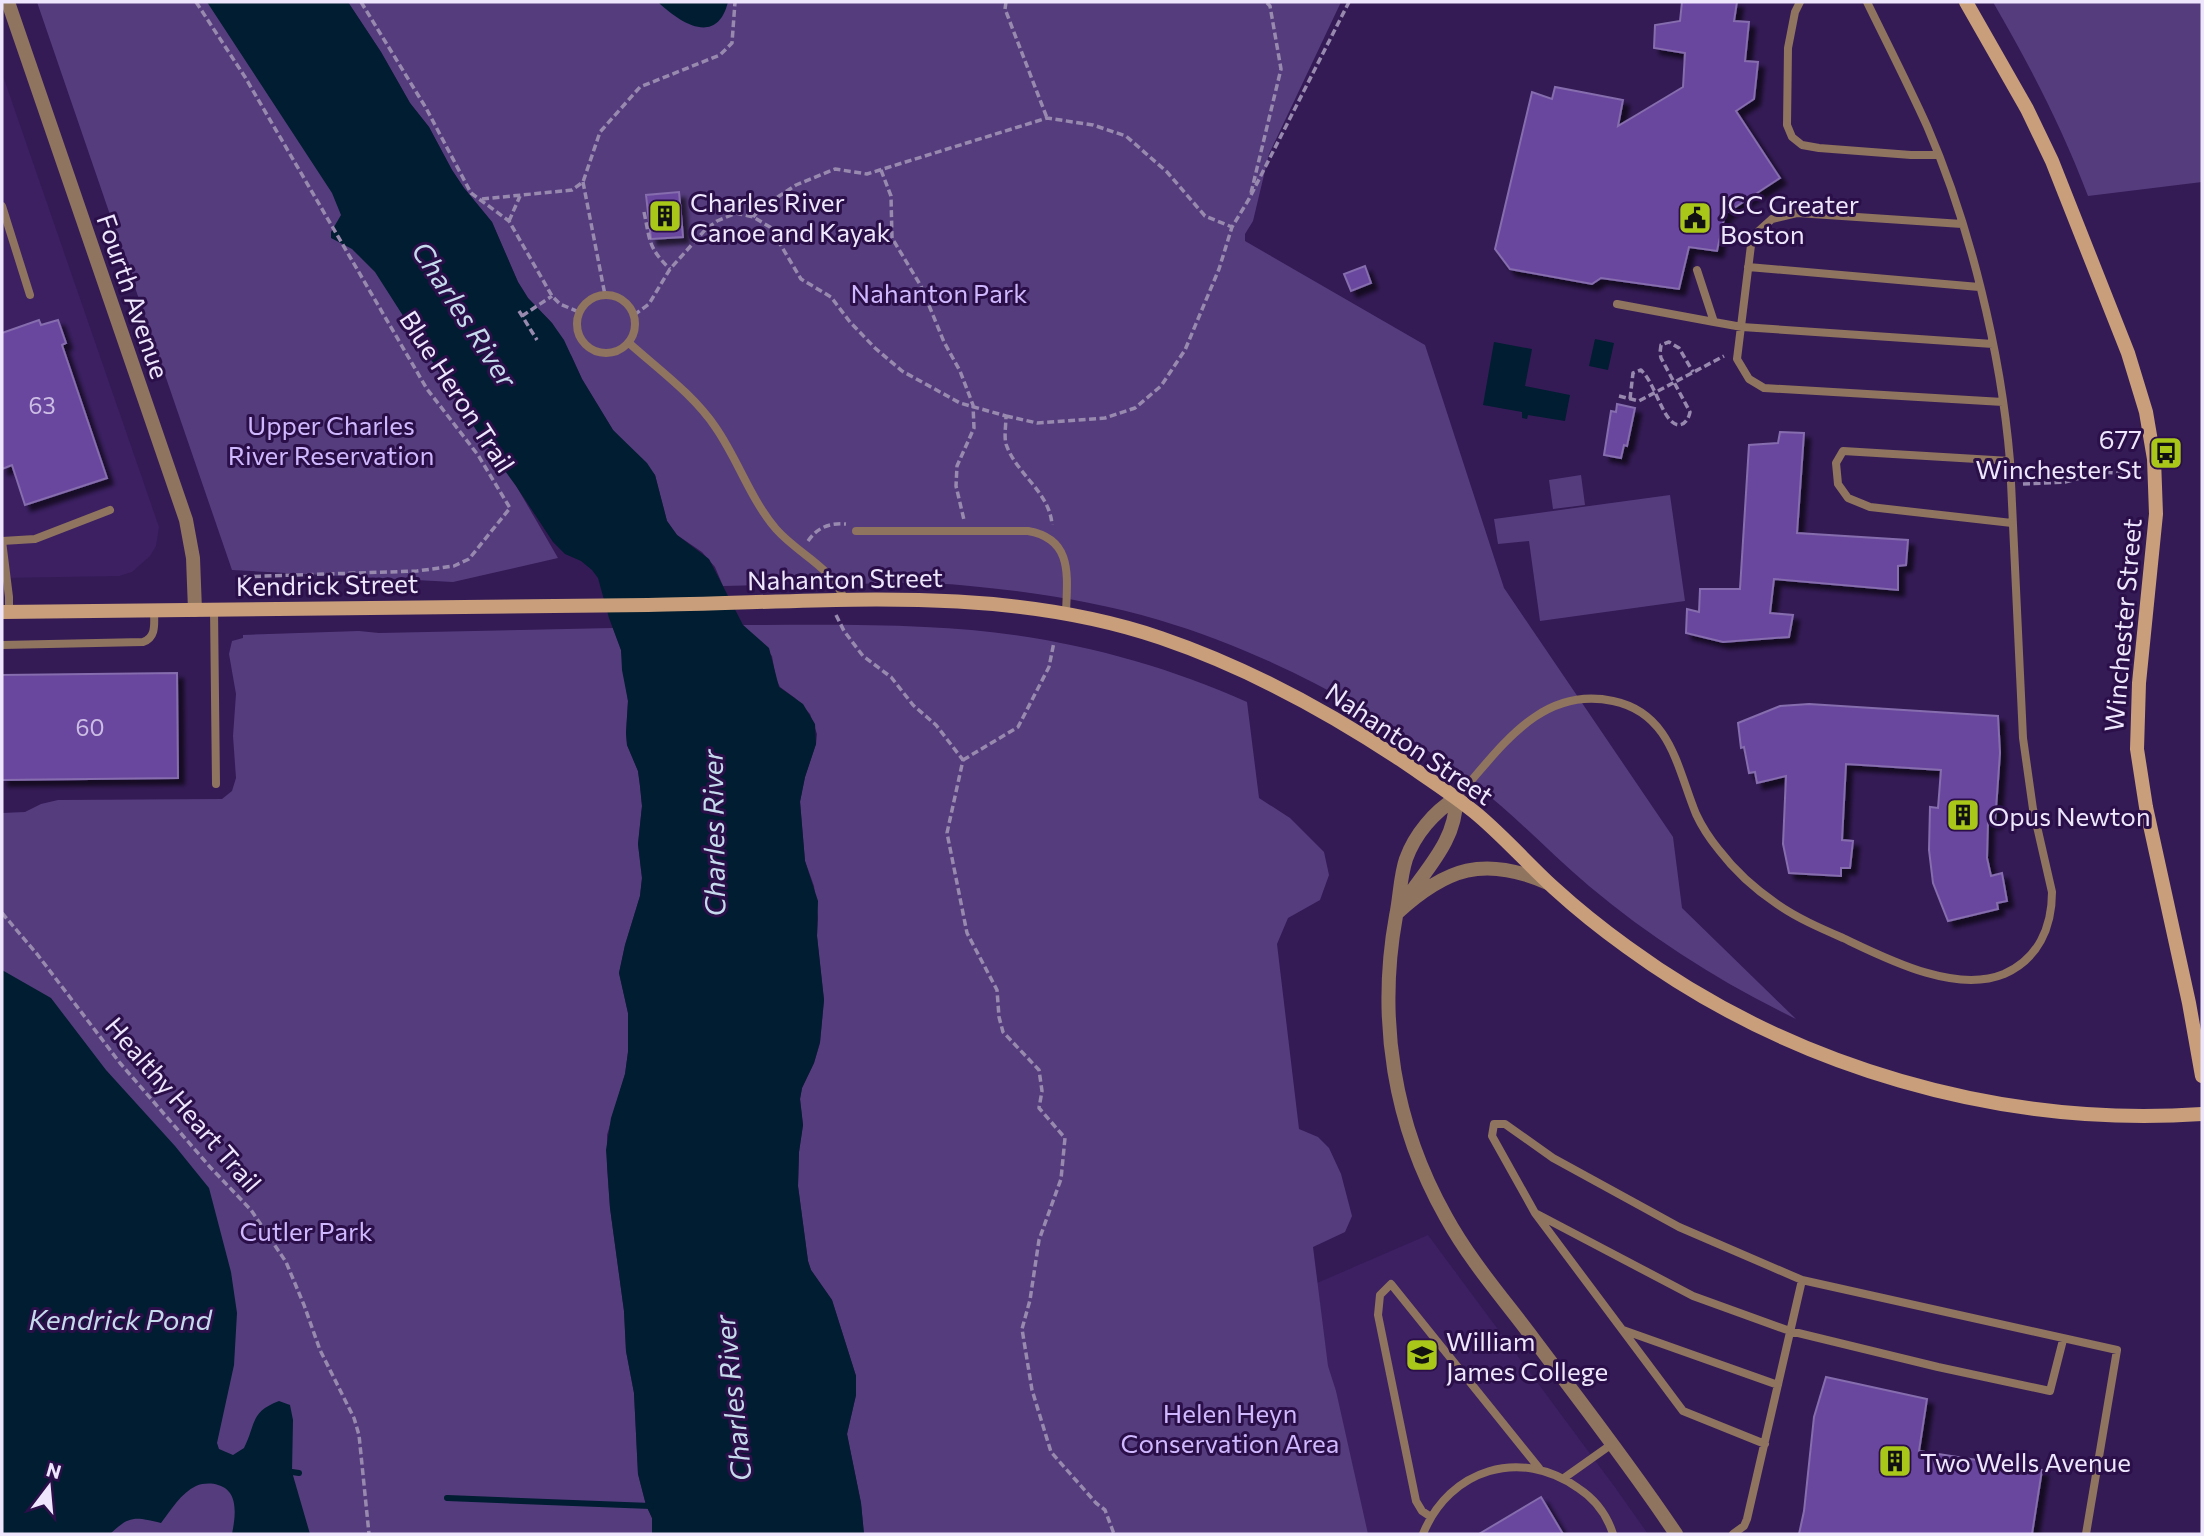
<svg xmlns="http://www.w3.org/2000/svg" width="2204" height="1536" font-family="Commissioner,sans-serif">
  <style>
    .built { fill: #3c2062 }
    .green { fill: #553c7d }
    .water { fill: #001d31 }
    .lines { fill: none; stroke-linecap: round; stroke-linejoin: round }
    .stream { stroke: #001d31; stroke-width: 6 }
    .building { fill: #6a479e; stroke: #856dae; stroke-width: 2; filter: url(#shadow) }
    .path { stroke: #9889af; stroke-width: 3.5; stroke-dasharray: 7 3.5; stroke-linecap: butt }
    .lane { stroke: #8f745f; stroke-width: 8 }
    .street { stroke: #8f745f; stroke-width: 14 }
    .secondary { stroke: #c89e7b; stroke-width: 14 }
    .labels { text-anchor: middle; dominant-baseline: central; stroke-width: 6; stroke-linejoin: round; paint-order: stroke }
    .number-label { font-size: 23px; fill: #ccbee4 }
    .poi-label { font-size: 26px; fill: #ede6fc; stroke: #2a0f49; text-anchor: start }
    .park-label { font-size: 26px; fill: #d0b8fe; stroke: #2a0f49 }
    .street-label { font-size: 26px; fill: #ede6fc; stroke: #2a0f49 }
    .water-label { font-size: 28px; font-style: italic; fill: #c5dbec; stroke: #2a0f49 }
  </style>
  <defs>
    <filter id="shadow"><feDropShadow dx="6" dy="6" stdDeviation="2" flood-color="#0009"/></filter>
  </defs>
  <rect width="100%" height="100%" fill="#341b55"/>
  <path class="built" d="M2,73L159,527L156,546L150,556L132,572L119,576L2,578Z
    M1428,1235L1614,1486L1648,1534H1348L1317,1283Z"/>
  <path class="green" d="M37,2H229L464,396L558,558L453,582L232,570Z
    M348,2H1341L1269,154L1253,221L1245,234V241L1425,345L1504,588L1673,837L1682,908L1796,1019C1722,983 1652,939 1589,886C1551,854 1517,817 1477,786C1382,714 1273,654 1159,620C1098,602 1033,592 970,586C932,582 894,583 856,584C812,584 768,585 723,586L715,567L702,552L677,535L667,521L655,475L613,430L582,379L572,357L552,323L528,298L518,282L492,222L464,188L452,170L429,127L410,103L381,52Z
    M1993,2H2202V182L2088,196C2062,127 2030,66 1993,2Z
    M1581,475L1585,505L1553,509L1549,480Z
    M1670,495L1685,601L1540,621L1529,541L1498,544L1494,519Z
    M743,625C804,625 865,624 925,627C1035,631 1147,657 1247,702L1259,798L1290,818L1324,852L1329,875L1320,900L1288,918L1277,944L1299,1129L1318,1137L1329,1148L1341,1174L1352,1216L1345,1232L1313,1247L1328,1366L1336,1391L1368,1534H864L861,1503L847,1434L856,1395V1376L832,1300L811,1270L808,1261L798,1186L799,1152L803,1125L800,1099L802,1088L814,1063L820,1043L824,1000L817,936L818,918L814,886L805,861L800,801L805,777L816,744L817,734L810,714L795,698L780,687L776,679L772,656Z
    M613,628L621,650L628,701L626,733L627,745L638,771L640,786L642,806L638,844L642,878L640,896L625,945L619,973L628,1013V1052L625,1074L607,1135V1167L610,1208L624,1311L626,1351L634,1393L638,1474L646,1505L652,1518V1534H2V813L25,812L41,804L58,800L222,799L232,791L236,778L233,736L236,694L229,654L232,641L243,638V635L359,631L379,633Z"/>
  <path class="water" d="M207,2H348L381,52L410,103L429,127L452,170L464,188L492,222L518,282L528,298L552,323L564,340L582,379L613,430L647,463L655,475L667,521L677,535L709,559L743,625L769,648L779,687L803,704L815,724L816,744L805,777L800,802L805,861L818,901L817,936L824,1000L820,1042L814,1063L802,1088L800,1099L803,1125L799,1152L798,1186L808,1261L811,1270L832,1300L856,1376V1395L847,1434L861,1503L864,1534H652V1518L646,1505L638,1474L634,1393L626,1351L624,1311L610,1208L606,1150L611,1118L625,1074L628,1052V1013L619,973L625,945L640,896L642,878L638,844L642,806L640,786L638,771L627,745L626,733L628,701L622,670L621,650L609,618L598,578L592,570L581,561L565,554L553,542L516,486L480,436L375,272L352,249L331,238V232L341,215L332,193Z
    M658,2H728C717,46 681,24 658,2Z
    M1595,339L1614,343L1608,370L1589,366Z
    M1494,342L1532,349L1525,386L1570,395L1565,421L1528,415L1527,419L1522,418V412L1483,405Z
    M2,970L51,998L106,1070L175,1146L209,1188L231,1272L237,1313L234,1365L217,1443L219,1449L233,1455L244,1448C256,1424 250,1412 279,1401L290,1405L293,1420L292,1472L310,1534H232C235,1518 240,1491 218,1485C212,1483 203,1483 196,1486C181,1493 171,1510 161,1523C135,1517 130,1515 110,1534H2Z"/>
  <g class="lines">
    <path class="stream" d="M292,1472L299,1473
      M447,1498L651,1506"/>
  </g>
  <path class="building" d="M1682,2H1737L1734,21L1749,22L1745,61L1758,62L1754,99L1736,111L1780,178L1725,214L1717,251L1689,247L1679,289L1601,278L1592,284L1510,269L1495,249L1532,92L1552,99L1555,87L1623,100L1618,126L1683,87L1685,53L1654,48L1655,25L1680,21Z
    M679,192L683,237L651,239L646,195Z
    M1365,266L1371,283L1351,291L1344,274Z
    M39,320L41,325L58,320L66,343L62,345L107,478L25,505L12,465L2,469V333Z
    M1617,404L1635,408L1627,446L1624,445L1621,458L1604,455L1611,411L1616,412Z
    M1780,432L1804,433L1797,533L1908,540L1906,565L1898,566V590L1774,579L1770,613L1793,615L1789,637L1723,642L1686,633L1687,609L1699,612L1700,589H1740L1749,445L1778,443Z
    M177,673L178,778L2,780V675Z
    M1809,704L1998,716L2000,753L1995,823L1988,822L1987,858L1991,876L2002,873L2007,901L1997,903L1998,909L1948,921L1933,883L1929,850L1930,807L1938,808L1941,770L1846,764L1842,840L1853,841L1850,868H1841V876L1789,873L1783,844L1786,776L1757,783L1755,772L1749,773L1744,747L1741,748L1738,723L1780,706Z
    M1826,1377L1927,1399L1919,1451L2042,1470L2032,1534H1799L1804,1511L1814,1417Z
    M1541,1497L1563,1534H1479Z"/>
  <g class="lines">
    <path class="path" d="M196,2L245,77L427,389L478,455L510,508L469,559L454,566L417,571L236,577
      M361,2L426,108L471,193L509,221L552,296L560,304L579,312
      M1006,2L1005,9L1047,118
      M881,170L891,196L892,238L921,286L944,342L960,371L973,405L974,428L957,466L956,486L964,520
      M583,182L605,295
      M1251,193L1281,69L1270,6L1266,2
      M482,199L572,190L583,182L600,132L640,87L720,55L732,43L735,2
      M644,212C650,240 648,248 670,269
      M753,217L761,208L796,185L835,169L867,174L1047,118L1093,125L1126,136L1167,172L1205,216L1232,227
      M509,221L520,196
      M519,311L537,340
      M634,315L649,304L670,269L706,229L717,221L736,213L753,217L770,227L801,279L831,297L850,322L875,348L902,371L960,403L1006,416C1006,425 1004,436 1006,444C1016,474 1050,492 1052,525
      M522,316L552,296
      M1619,396L1639,401L1724,356
      M1630,399L1633,373L1641,370C1654,383 1659,407 1670,420C1679,430 1688,423 1690,412L1661,358L1660,353L1661,345L1669,342L1679,348L1693,372
      M1006,416L1037,423L1105,418L1135,408L1161,386L1185,350L1219,269L1232,227L1249,199L1349,2
      M2023,484L2065,482L2103,472L2140,475
      M808,541C818,527 829,523 846,524
      M836,615L844,631L863,656L891,677L913,705L936,725L963,760L947,833L967,933L997,990L999,1017L1003,1032L1039,1070L1042,1091L1039,1108L1065,1138L1061,1179L1039,1240L1030,1300L1022,1329L1032,1390L1051,1452L1096,1503L1105,1510L1114,1534
      M963,760L1018,727L1049,667L1054,642
      M2,913L37,954L120,1063L210,1167L251,1210L286,1262L304,1305L320,1350L354,1418L359,1435L369,1534"/>
    <path class="lane" d="M1800,2L1795,12L1788,48L1787,125L1792,137L1802,145L1819,148L1911,155H1938
      M2,206L30,295
      M1962,224L1797,213L1772,219L1752,237L1737,359L1749,379L1764,388L2003,402
      M1748,267L1979,287
      M1697,270L1714,322L1742,327L1993,344
      M577 324a29 29 0 1 1 58 0a29 29 0 1 1-58 0Z
      M1617,304L1714,322
      M629,343C658,369 694,395 716,428C738,460 751,500 776,529C800,556 832,566 845,601
      M2010,461L1843,451L1836,463L1838,484L1848,498L1870,507L2012,523
      M856,531H1028C1074,539 1067,577 1066,614
      M2,541L35,539L110,510
      M2,541L9,597V612
      M214,609L216,784
      M2,645L143,642C157,637 154,623 154,610
      M1456,798C1499,751 1539,685 1613,701C1671,713 1677,768 1696,814C1702,827 1710,839 1719,850C1735,871 1755,889 1777,904C1797,918 1820,928 1843,938C1887,959 1955,994 2004,974C2038,959 2052,928 2052,892L2033,809L2023,738L2010,461C2001,353 1970,225 1927,126C1908,84 1887,43 1867,2
      M1537,1214L1693,1296L1790,1331L1938,1367L2050,1391L2063,1340
      M1623,1330L1778,1385
      M1765,1444L1683,1411L1535,1213L1492,1136L1494,1124H1505L1553,1158L1679,1227L1802,1280L2117,1350L2086,1534
      M1564,1478L1612,1444
      M1431,1517L1422,1511L1416,1501L1378,1315L1380,1295L1391,1284L1539,1468
      M1423,1534C1449,1469 1521,1447 1578,1488C1595,1499 1607,1515 1613,1534
      M1733,1534L1744,1526L1747,1519L1802,1280"/>
    <path class="street" d="M8,2L186,520L193,558L195,610
      M1456,798C1434,812 1415,834 1406,859C1400,877 1400,897 1396,916C1377,1020 1394,1125 1446,1217C1469,1259 1501,1296 1529,1333C1579,1400 1630,1465 1676,1534
      M1407,898C1429,866 1457,838 1456,798
      M1397,913C1446,868 1484,855 1548,883"/>
    <path class="secondary" d="M1966,2L2027,109L2052,161L2128,353L2146,412L2154,459L2156,514L2139,683L2137,749L2146,807L2189,1003L2202,1076
      M2,612C217,609 433,608 648,605C818,603 997,582 1161,638C1246,667 1327,711 1401,760C1427,778 1454,795 1478,815C1505,838 1528,864 1554,888C1577,909 1602,929 1627,947C1791,1067 2000,1128 2202,1114"/>
  </g>
  <defs>
    <symbol id="building-square" viewBox="-11 -11 22 22"><rect x="-9" y="-9" width="18" height="18" rx="4" fill="#a9c719" stroke="#2a0f49"/><path d="M-4-6H4V6H1V3H-1V6H-4ZM-2.5-4.3h1.7v1.8h-1.7ZM.8-4.3h1.7v1.8H.8ZM-2.5-1h1.7V.8h-1.7ZM.8-1h1.7V.8H.8Z" fill="#111"/></symbol>
    <symbol id="civic-square" viewBox="-11 -11 22 22"><rect x="-9" y="-9" width="18" height="18" rx="4" fill="#a9c719" stroke="#2a0f49"/><path d="M-.6-6.5H3V-4.5H.6V-3L4-1V1h2V6H-6V1h2V-1L-.6-3ZM-1.2 2.5V6h2.4V2.5Z" fill="#111"/></symbol>
    <symbol id="bus-square" viewBox="-11 -11 22 22"><rect x="-9" y="-9" width="18" height="18" rx="4" fill="#a9c719" stroke="#2a0f49"/><path d="M-5-6H5V4H4V6H2V4H-2V6H-4V4H-5ZM-3.5-4V0h7V-4ZM-3.5 1.2v1.5H-2V1.2ZM2 1.2v1.5H3.5V1.2Z" fill="#111"/></symbol>
    <symbol id="university-square" viewBox="-11 -11 22 22"><rect x="-9" y="-9" width="18" height="18" rx="4" fill="#a9c719" stroke="#2a0f49"/><path d="M0-5L7-2L0 1L-7-2ZM-4 1L0 2.5L4 1V4Q0 6-4 4Z" fill="#111"/></symbol>
  </defs>
  <g fill-rule="evenodd">
    <use href="#building-square" x="646" y="197" width="38" height="38"/>
    <use href="#civic-square" x="1676" y="199" width="38" height="38"/>
    <use href="#bus-square" x="2147" y="434" width="38" height="38"/>
    <use href="#building-square" x="1944" y="796" width="38" height="38"/>
    <use href="#university-square" x="1403" y="1336" width="38" height="38"/>
    <use href="#building-square" x="1876" y="1442" width="38" height="38"/>
  </g>
  <g class="labels">
    <g class="number-label">
      <text x="42" y="405">63</text>
      <text x="90" y="727">60</text>
    </g>
    <g class="poi-label">
      <text x="690" y="201">Charles River<tspan x="690" dy="30">Canoe and Kayak</tspan></text>
      <text x="1720" y="203">JCC Greater<tspan x="1720" dy="30">Boston</tspan></text>
      <text x="2142" y="438" text-anchor="end">677<tspan x="2142" dy="30">Winchester St</tspan></text>
      <text x="1988" y="815">Opus Newton</text>
      <text x="1446" y="1340">William<tspan x="1446" dy="30">James College</tspan></text>
      <text x="1920" y="1461">Two Wells Avenue</text>
    </g>
    <g class="park-label">
      <text x="939" y="292">Nahanton Park</text>
      <text x="331" y="424">Upper Charles<tspan x="331" dy="30">River Reservation</tspan></text>
      <text x="306" y="1230">Cutler Park</text>
      <text x="1230" y="1412">Helen Heyn<tspan x="1230" dy="30">Conservation Area</tspan></text>
    </g>
    <g class="street-label">
      <text transform="translate(134 296) rotate(71)">Fourth Avenue</text>
      <text transform="translate(458 391) rotate(57)">Blue Heron Trail</text>
      <text transform="translate(845 578) rotate(-1)">Nahanton Street</text>
      <text transform="translate(327 584) rotate(-1)">Kendrick Street</text>
      <text transform="translate(2122 625) rotate(-85)">Winchester Street</text>
      <text transform="translate(1410 743) rotate(34)">Nahanton Street</text>
      <text transform="translate(184 1104) rotate(49)">Healthy Heart Trail</text>
    </g>
    <g class="water-label">
      <text transform="translate(465 314) rotate(57)">Charles River</text>
      <text transform="translate(713 833) rotate(-91)">Charles River</text>
      <text x="120" y="1319">Kendrick Pond</text>
      <text transform="translate(732 1398) rotate(-96)">Charles River</text>
    </g>
  </g>
  <rect width="2204" height="1536" fill="none" stroke="#ede6fc" stroke-width="7"/>
  <g transform="translate(49 1487) rotate(16)" stroke="#2a0f49" stroke-width="5" paint-order="stroke">
  <path d="M0-5L12 26L0 18L-12 26Z" fill="#ede6fc"/>
  <text y="-10" font-size="19" font-weight="bold" text-anchor="middle" fill="#ede6fc">N</text>
  </g>
</svg>
